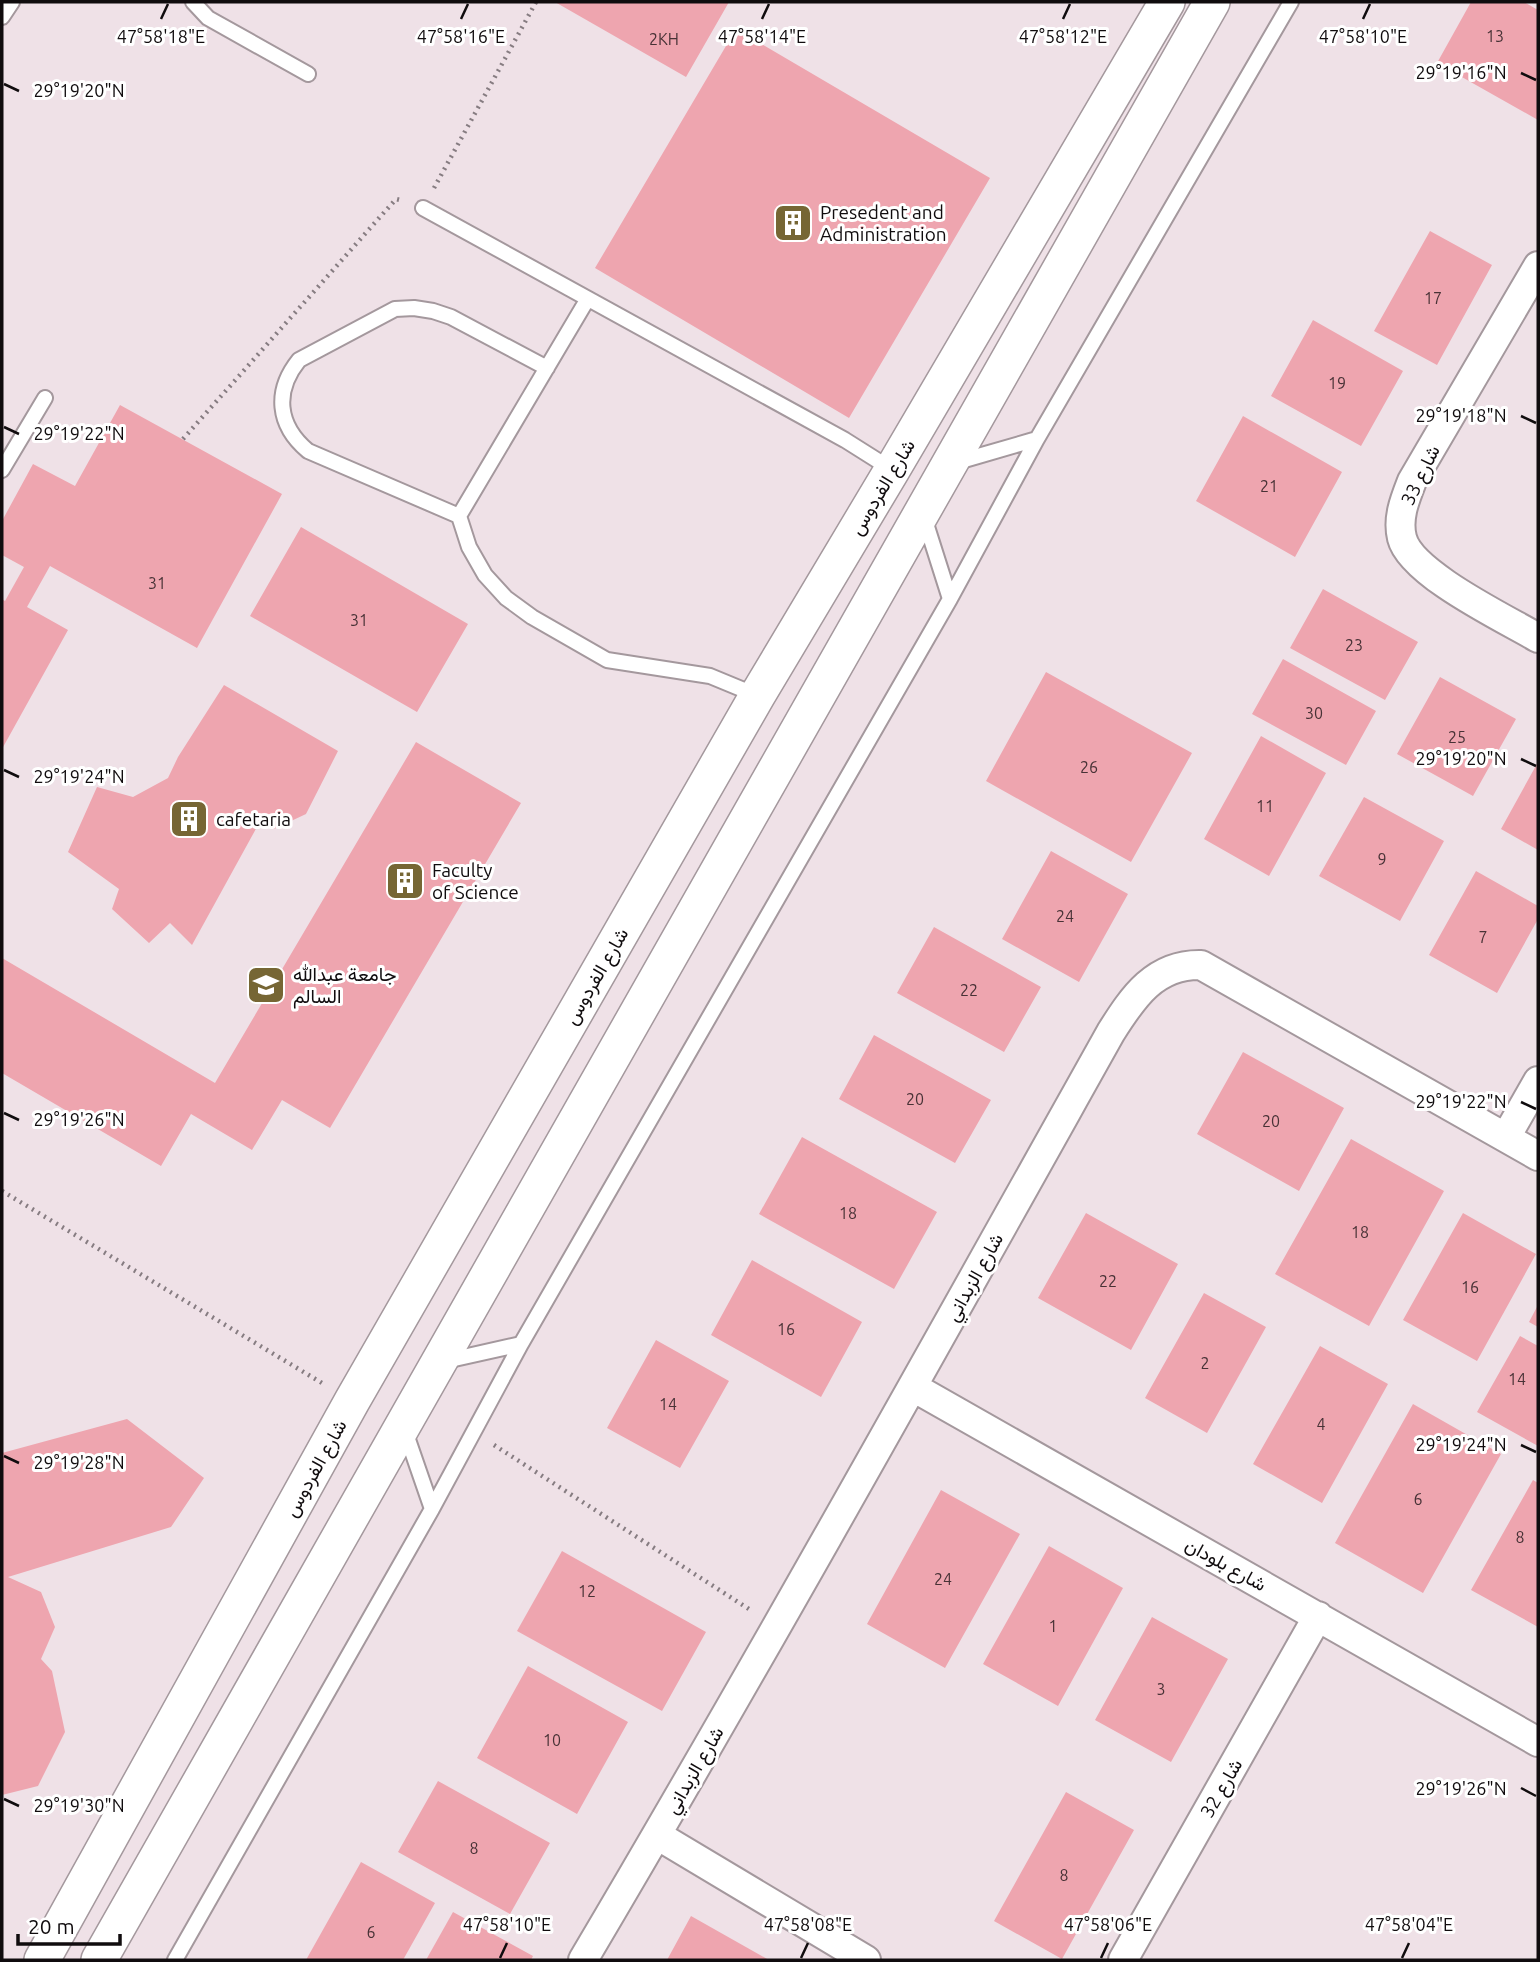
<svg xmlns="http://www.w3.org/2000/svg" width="1540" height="1962" font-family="Ubuntu,Vazirmatn,sans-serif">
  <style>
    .building { fill: #eea5af }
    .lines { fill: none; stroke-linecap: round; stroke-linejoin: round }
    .service-casing { stroke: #a4989d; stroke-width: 18 }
    .minor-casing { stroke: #a4989d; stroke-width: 32 }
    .tertiary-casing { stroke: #a4989d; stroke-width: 38 }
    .path { stroke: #867c81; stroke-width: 4.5; stroke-dasharray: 2 5; stroke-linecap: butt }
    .service { stroke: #fff; stroke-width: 14 }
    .minor { stroke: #fff; stroke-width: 28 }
    .tertiary { stroke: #fff; stroke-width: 35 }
    .ticks { fill: none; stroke: #100c0e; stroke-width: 2.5 }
    .labels { text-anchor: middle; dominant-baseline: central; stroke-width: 6; stroke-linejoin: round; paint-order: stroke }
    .number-label { font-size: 16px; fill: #483236 }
    .poi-label { font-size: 19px; fill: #100c0e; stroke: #fff; text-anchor: start }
    .street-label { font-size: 19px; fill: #100c0e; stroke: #fff }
    .ticks-label { font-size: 18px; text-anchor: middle; fill: #100c0e; stroke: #fff; stroke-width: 6; stroke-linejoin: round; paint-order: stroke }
  </style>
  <rect width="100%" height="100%" fill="#efe1e7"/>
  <path class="building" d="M555,2H729L686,77Z
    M1471,2H1524L1538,10V120L1437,63Z
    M736,29L990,178L849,418L595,268Z
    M1430,231L1492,265L1437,365L1374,331Z
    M1313,320L1403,371L1361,446L1271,396Z
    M120,405L282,494L197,648L50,566L27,607L68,630L2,749V599L5,601L24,567L2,555V521L33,464L75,486Z
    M1243,416L1342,472L1295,557L1196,501Z
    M301,527L468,624L417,712L250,616Z
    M1323,589L1418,642L1385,700L1290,648Z
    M1283,659L1376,711L1346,765L1252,714Z
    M1046,672L1192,753L1131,862L986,781Z
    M1440,677L1516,719L1473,796L1397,754Z
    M224,685L338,751L306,814L274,829L258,825L192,945L170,923L149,943L112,909L119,889L68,852L97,787L133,797L168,778L178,757Z
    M1261,736L1326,773L1269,876L1204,839Z
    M416,742L521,803L330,1128L282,1100L252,1150L191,1114L161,1166L2,1073V958L215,1083Z
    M1538,762V850L1501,829Z
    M1364,797L1444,841L1400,921L1319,876Z
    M1051,851L1128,894L1079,982L1002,939Z
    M1476,871L1538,906V919L1497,993L1429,955Z
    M934,927L1041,987L1004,1052L897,993Z
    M874,1035L991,1100L955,1163L839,1099Z
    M1243,1052L1344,1108L1299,1191L1197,1134Z
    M802,1137L937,1212L894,1289L759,1214Z
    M1351,1139L1444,1191L1369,1326L1275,1274Z
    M1086,1213L1178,1264L1131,1350L1038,1298Z
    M1463,1213L1536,1254L1477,1361L1403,1320Z
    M752,1260L862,1322L821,1397L711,1335Z
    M1204,1293L1266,1327L1207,1433L1145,1398Z
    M1538,1305V1327L1529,1322Z
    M1520,1336L1538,1346V1446L1477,1412Z
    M656,1340L729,1381L680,1468L607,1428Z
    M1320,1346L1388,1384L1322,1503L1253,1464Z
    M1413,1404L1501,1454L1423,1593L1335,1543Z
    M127,1419L204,1478L171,1527L8,1577L41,1592L55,1627L41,1659L52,1671L65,1732L38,1786L2,1795V1453Z
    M1533,1480L1538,1483V1627L1471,1590Z
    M941,1490L1020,1534L945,1668L867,1624Z
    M1049,1546L1123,1588L1058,1706L983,1664Z
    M562,1551L706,1632L662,1711L517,1631Z
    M1152,1617L1228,1659L1171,1762L1095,1720Z
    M528,1666L628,1722L577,1814L477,1758Z
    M438,1781L550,1843L510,1914L398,1852Z
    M1066,1792L1134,1830L1062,1959L994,1921Z
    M361,1862L435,1903L403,1960H306Z
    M453,1912L533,1956L531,1960H426Z
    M691,1916L769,1960H667Z"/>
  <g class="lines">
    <defs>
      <path id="service" d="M193,2L208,18L308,74
        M2,17L12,2
        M423,208L845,440L891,469
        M587,300L459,516L469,547L485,575L506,598L532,617L607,660L710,676L756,695
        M954,463L1037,439
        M2,470L45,398
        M923,514L950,599
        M459,516L308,451C277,425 274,391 299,360L395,309L414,308L433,311L451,317L547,368
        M441,1362L521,1344
        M404,1428L432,1509
        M175,1960L432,1509L521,1344L950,599L1037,439L1291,2"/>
      <path id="minor" d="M1538,266L1412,481C1405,499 1397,518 1402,538C1411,574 1506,619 1538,638
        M1506,1137L1538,1081
        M913,1387L1538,1742
        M657,1835L866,1960
        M583,1960C764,1654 937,1343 1111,1032C1133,997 1155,964 1201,965L1538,1156
        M1123,1960L1318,1616"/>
      <path id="tertiary" d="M42,1960L352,1401L757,696L892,470L1167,2
        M99,1960C467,1306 837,653 1212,2"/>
    </defs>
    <use href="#service" class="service-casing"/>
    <use href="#minor" class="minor-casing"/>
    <use href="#tertiary" class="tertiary-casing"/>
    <path class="path" d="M434,188L536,2
      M183,439L396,199L400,200
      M2,1191L322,1383
      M494,1445L752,1611"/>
    <use href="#service" class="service"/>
    <use href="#minor" class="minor"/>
    <use href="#tertiary" class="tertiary"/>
  </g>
  <path class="ticks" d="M161,19L168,4M461,19L468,4M762,19L769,4M1063,19L1070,4M1363,19L1370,4M1521,73L1536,80M4,84L19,91M1521,416L1536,423M4,427L19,434M1521,759L1536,766M4,770L19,777M1521,1102L1536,1109M4,1113L19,1120M1521,1445L1536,1452M4,1456L19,1463M1521,1788L1536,1796M4,1799L19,1806M500,1958L507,1943M801,1958L808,1943M1101,1958L1108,1943M1402,1958L1409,1943"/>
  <defs>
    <symbol id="building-square" viewBox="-11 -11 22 22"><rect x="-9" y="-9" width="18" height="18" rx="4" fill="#766634" stroke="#fff"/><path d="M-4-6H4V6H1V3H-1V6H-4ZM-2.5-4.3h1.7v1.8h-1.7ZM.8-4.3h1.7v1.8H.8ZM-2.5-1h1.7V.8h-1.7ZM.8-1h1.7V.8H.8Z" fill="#fff"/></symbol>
    <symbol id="university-square" viewBox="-11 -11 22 22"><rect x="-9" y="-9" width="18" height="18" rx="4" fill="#766634" stroke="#fff"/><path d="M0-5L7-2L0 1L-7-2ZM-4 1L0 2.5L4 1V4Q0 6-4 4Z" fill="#fff"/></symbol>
  </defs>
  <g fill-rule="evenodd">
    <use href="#building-square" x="771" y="201" width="44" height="44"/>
    <use href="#building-square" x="167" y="797" width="44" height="44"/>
    <use href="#building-square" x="383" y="859" width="44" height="44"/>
    <use href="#university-square" x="244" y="963" width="44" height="44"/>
  </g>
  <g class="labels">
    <g class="number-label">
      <text x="1495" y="36">13</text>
      <text x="664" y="39">2KH</text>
      <text x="1433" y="298">17</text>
      <text x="1337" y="383">19</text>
      <text x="1269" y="486">21</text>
      <text x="157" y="583">31</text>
      <text x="359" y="620">31</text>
      <text x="1354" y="645">23</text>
      <text x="1314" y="713">30</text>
      <text x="1457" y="737">25</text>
      <text x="1089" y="767">26</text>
      <text x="1265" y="806">11</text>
      <text x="1382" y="859">9</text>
      <text x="1065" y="916">24</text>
      <text x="1483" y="937">7</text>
      <text x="969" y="990">22</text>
      <text x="915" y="1099">20</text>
      <text x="1271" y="1121">20</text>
      <text x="848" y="1213">18</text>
      <text x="1360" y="1232">18</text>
      <text x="1108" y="1281">22</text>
      <text x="1470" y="1287">16</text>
      <text x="786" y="1329">16</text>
      <text x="1205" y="1363">2</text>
      <text x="1517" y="1379">14</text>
      <text x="668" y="1404">14</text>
      <text x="1321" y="1424">4</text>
      <text x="1418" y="1499">6</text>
      <text x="1520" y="1537">8</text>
      <text x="943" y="1579">24</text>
      <text x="587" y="1591">12</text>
      <text x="1053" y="1626">1</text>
      <text x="1161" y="1689">3</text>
      <text x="552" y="1740">10</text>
      <text x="474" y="1848">8</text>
      <text x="1064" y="1875">8</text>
      <text x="371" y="1932">6</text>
    </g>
    <g class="poi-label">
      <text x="820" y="212">Presedent and<tspan x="820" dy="22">Administration</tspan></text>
      <text x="216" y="819">cafetaria</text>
      <text x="432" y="870">Faculty<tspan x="432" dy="22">of Science</tspan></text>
      <text x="293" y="974">جامعة عبدالله<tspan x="293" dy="22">السالم</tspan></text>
    </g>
    <g class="street-label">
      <text transform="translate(1420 475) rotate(-64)">شارع 33</text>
      <text transform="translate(882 487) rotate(-59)">شارع الفردوس</text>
      <text transform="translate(596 976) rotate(-60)">شارع الفردوس</text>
      <text transform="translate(974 1277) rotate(-61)">شارع الزبداني</text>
      <text transform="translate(315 1468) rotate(-61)">شارع الفردوس</text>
      <text transform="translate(1226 1564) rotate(29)">شارع بلودان</text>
      <text transform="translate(694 1770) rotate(-60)">شارع الزبداني</text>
      <text transform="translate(1221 1788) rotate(-60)">شارع 32</text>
    </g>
  </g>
  <g class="ticks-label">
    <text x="161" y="43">47°58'18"E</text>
    <text x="762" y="43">47°58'14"E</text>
    <text x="1063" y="43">47°58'12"E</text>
    <text x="1363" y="43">47°58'10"E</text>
    <text x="461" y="43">47°58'16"E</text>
    <text x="1461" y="79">29°19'16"N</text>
    <text x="79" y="97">29°19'20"N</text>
    <text x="1461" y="422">29°19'18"N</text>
    <text x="79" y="440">29°19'22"N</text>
    <text x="1461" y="765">29°19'20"N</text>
    <text x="79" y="783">29°19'24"N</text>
    <text x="1461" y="1108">29°19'22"N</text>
    <text x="79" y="1126">29°19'26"N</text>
    <text x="1461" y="1451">29°19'24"N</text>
    <text x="79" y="1469">29°19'28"N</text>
    <text x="1461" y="1795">29°19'26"N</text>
    <text x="79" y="1812">29°19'30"N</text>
    <text x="507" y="1931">47°58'10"E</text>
    <text x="808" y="1931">47°58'08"E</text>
    <text x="1108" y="1931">47°58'06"E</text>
    <text x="1409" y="1931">47°58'04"E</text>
  </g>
  <rect width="1540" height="1962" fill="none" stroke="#100c0e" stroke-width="7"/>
  <path d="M18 1934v10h102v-10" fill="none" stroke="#100c0e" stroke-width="3.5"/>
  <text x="28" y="1934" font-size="21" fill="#100c0e" stroke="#ffffff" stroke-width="5" paint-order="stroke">20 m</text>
</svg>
